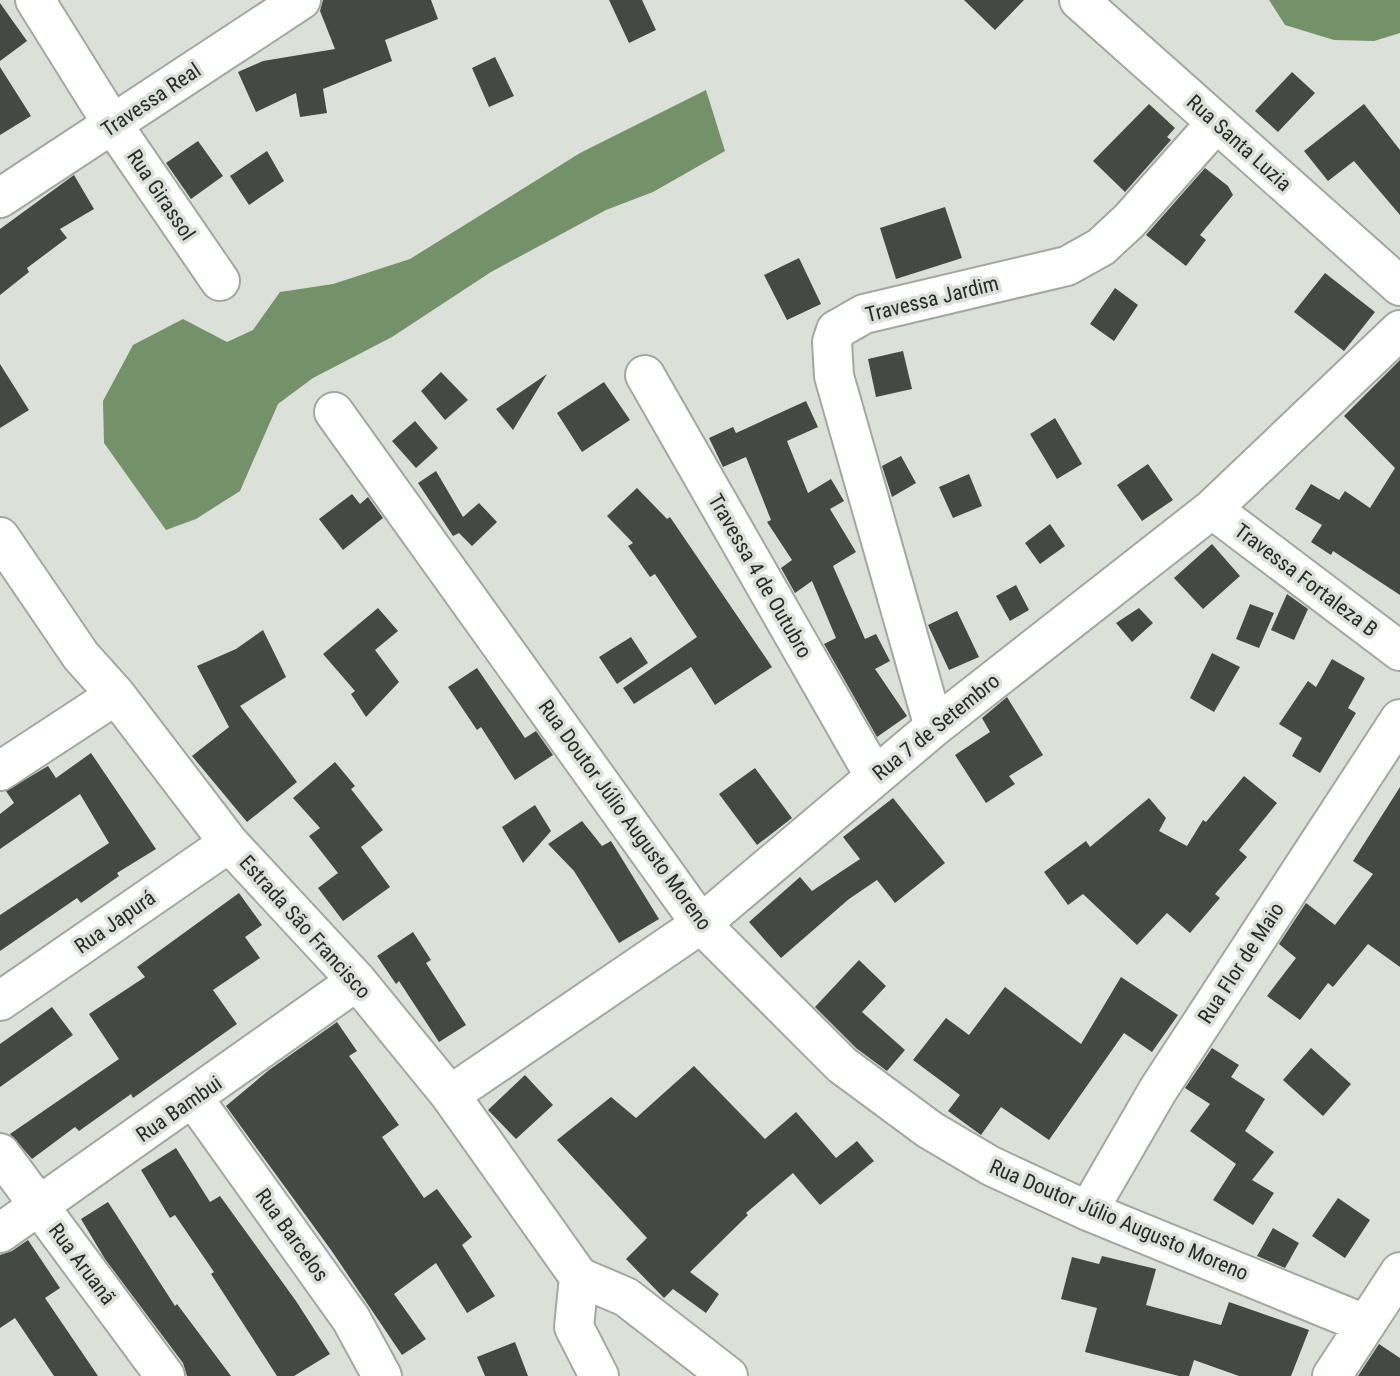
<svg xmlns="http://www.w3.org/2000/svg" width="1400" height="1376" font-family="'Roboto Condensed',sans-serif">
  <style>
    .water { fill: #749269 }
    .building { fill: #444943 }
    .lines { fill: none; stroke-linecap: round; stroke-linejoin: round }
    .minor-casing { stroke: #a2a8a0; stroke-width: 42 }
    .minor { stroke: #fff; stroke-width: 38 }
    .labels { text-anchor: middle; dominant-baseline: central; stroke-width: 7; stroke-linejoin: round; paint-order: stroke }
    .street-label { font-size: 21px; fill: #282b28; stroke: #dbe1d9 }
  </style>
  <rect width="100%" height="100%" fill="#dbe1d9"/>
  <path class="water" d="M1269,0H1400V33L1374,41L1334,40L1285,25Z
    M706,90L725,151L653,192L606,210L491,272L392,337L313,378L278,404L240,491L196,519L166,530L104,443L103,401L133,345L183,319L227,342L253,330L280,292L333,284L410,259L580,153Z"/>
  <path class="building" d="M323,0H431L438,19L385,40L392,61L323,89L327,113L300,117L296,93L256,112L238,72L263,61L335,49L320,11Z
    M609,0H642L656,30L629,43Z
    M964,0H1024L995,30Z
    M0,3L27,41L0,61Z
    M495,57L514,96L489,107L472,68Z
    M0,67L31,116L0,135Z
    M1292,72L1315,93L1278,132L1255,111Z
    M1149,104L1175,128L1167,137L1171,140L1125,192L1093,161Z
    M1364,104L1400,150V215L1354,161L1328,181L1304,151Z
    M198,141L223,176L191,199L166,163Z
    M267,151L284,181L249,205L230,176Z
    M1205,168L1228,186L1233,195L1200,235L1206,240L1186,266L1146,235Z
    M74,175L94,209L60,229L67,238L27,268L29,272L0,295V229Z
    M945,207L962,258L896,279L880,228Z
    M799,258L821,304L787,320L764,275Z
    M1325,273L1375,312L1344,351L1294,312Z
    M1115,288L1138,305L1114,341L1090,324Z
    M903,351L912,389L876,397L868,359Z
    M1400,360V595L1333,551L1331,555L1311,542L1322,525L1295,509L1311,484L1339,500L1345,491L1370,508L1395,468L1344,416Z
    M0,364L29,410L0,428Z
    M441,372L468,400L445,420L421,391Z
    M547,374L513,430L496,409Z
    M604,382L630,420L582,452L557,413Z
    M806,401L818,427L787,441L808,493L831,479L844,501L830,509L856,552L833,566L865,639L876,634L890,661L875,669L907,716L877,737L824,644L836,638L812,581L795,593L781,568L792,560L767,522L771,520L746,457L723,467L709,438L733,427L736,433Z
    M1055,418L1082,464L1057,479L1030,434Z
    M415,421L438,448L416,468L392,441Z
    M901,456L916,483L892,497L882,466Z
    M1148,464L1173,500L1142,521L1117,485Z
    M436,471L463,517L479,503L497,522L472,546L459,533L453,536L418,483Z
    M969,474L982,506L953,518L939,487Z
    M637,488L667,519L670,517L772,667L715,705L691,667L634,704L623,688L697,637L655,574L650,577L628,546L633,543L607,516Z
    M352,494L360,504L368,497L383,518L343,550L319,519Z
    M1050,524L1065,546L1040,564L1025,543Z
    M1212,544L1240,576L1203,609L1174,578Z
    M1016,585L1029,610L1010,621L996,596Z
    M1287,594L1308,609L1294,640L1271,630Z
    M1250,604L1274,613L1259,648L1236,639Z
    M378,608L398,631L375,650L399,682L366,717L351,694L355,691L323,654Z
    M1139,608L1153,623L1132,642L1116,623Z
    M957,611L979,657L949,670L928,625Z
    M263,630L286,677L240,706L297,782L247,822L192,756L229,727L197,666L236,649Z
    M631,637L648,663L617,684L599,657Z
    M1212,653L1240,667L1214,712L1190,698Z
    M1332,659L1365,678L1348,708L1356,713L1320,773L1292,756L1302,738L1279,724L1308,681L1316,687Z
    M477,668L525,738L536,731L553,755L515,780L481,727L477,730L448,687Z
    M1007,697L1043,755L1009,776L1015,784L986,803L955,755L990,732L982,718Z
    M91,753L156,849L117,873L119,876L81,903L77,898L0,951V915L109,843L80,794L0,849V814L14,803L6,791L48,766L56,778Z
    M335,762L355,786L351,789L383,830L361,847L390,887L343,921L318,888L338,873L309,836L320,828L293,798Z
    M755,768L792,818L757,845L719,794Z
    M1244,776L1277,803L1239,850L1247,857L1215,894L1220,898L1190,933L1167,913L1137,945L1083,894L1068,905L1044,872L1086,841L1090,847L1149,798L1166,818L1159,831L1187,846L1203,820L1206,822Z
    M1400,787V967L1368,944L1333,987L1328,983L1300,1020L1267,996L1296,958L1279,944L1306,903L1335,925L1373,874L1353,861Z
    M893,798L945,863L895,903L877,880L849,899L781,958L749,922L800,877L812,891L860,859L843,837Z
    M535,805L551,831L523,863L502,827Z
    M582,821L602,846L611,841L659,919L619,943L574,871L548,844Z
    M239,893L262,925L245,937L260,958L213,990L237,1024L133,1098L131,1094L79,1131L75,1127L32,1159L10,1134L119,1059L89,1014L145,977L137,967Z
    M413,932L431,960L426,963L466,1025L439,1042L399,981L396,984L377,956Z
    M859,960L886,986L862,1012L905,1050L887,1071L856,1048L815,1007Z
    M1121,977L1178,1015L1152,1052L1124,1033L1049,1140L1001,1107L981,1135L948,1111L960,1095L913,1060L946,1018L969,1035L1005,987L1081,1044Z
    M52,1007L73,1035L0,1087V1044Z
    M337,1022L357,1051L349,1056L399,1125L382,1137L424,1198L437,1189L472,1237L462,1245L495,1296L467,1313L436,1263L394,1294L426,1339L402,1355L331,1250L226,1106L269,1070Z
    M1212,1048L1239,1065L1231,1077L1265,1099L1245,1131L1274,1152L1252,1180L1274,1193L1253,1225L1213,1200L1236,1164L1190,1131L1210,1104L1185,1088Z
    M1311,1048L1351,1084L1323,1116L1283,1080Z
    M694,1066L765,1139L796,1112L836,1158L857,1141L874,1161L820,1205L793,1173L746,1213L748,1215L690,1272L719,1294L706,1313L673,1289L664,1298L626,1259L647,1238L557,1140L611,1097L636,1118Z
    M525,1075L553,1105L516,1139L488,1110Z
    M176,1148L210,1202L220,1196L296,1301L330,1354L294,1376H277L211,1274L214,1272L175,1215L170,1218L141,1170Z
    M1338,1198L1370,1220L1345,1258L1312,1236Z
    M108,1202L175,1306L177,1304L231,1376H187L183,1363L105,1259L81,1219Z
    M1273,1228L1299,1243L1285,1268L1257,1256Z
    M28,1240L60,1288L45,1298L98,1376H54L15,1318L0,1328V1255L12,1251Z
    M1102,1256L1156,1269L1146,1305L1221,1325L1229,1302L1309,1330L1291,1376H1239L1194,1360L1189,1376H1179L1085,1352L1097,1308L1061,1299L1072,1257L1099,1264Z
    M515,1342L528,1376H485L477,1357Z
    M1379,1344L1400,1358V1376H1358Z"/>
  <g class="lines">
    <defs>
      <path id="minor" d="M35,0L113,125L220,281
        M1079,0L1400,286
        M0,198L301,0
        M645,375L875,777
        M334,412L701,924L842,1065L930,1130L991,1166L1088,1211L1365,1324
        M1212,509L1400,651
        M0,537L81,656L116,695L229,843L357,981L450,1095L579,1277L626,1297L728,1376
        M934,727L834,376L832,342L836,330L864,314L1067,266L1101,247L1129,221L1216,123
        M0,771L116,695
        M0,1001L229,843
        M450,1095L701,924L934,727L1212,509L1400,330
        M194,1099L351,1319L382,1376
        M0,1153L165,1376
        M1088,1211L1158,1090L1400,719
        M0,1233L357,981
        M579,1277L574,1327L599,1376
        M1332,1376L1400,1272"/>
    </defs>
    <use href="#minor" class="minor-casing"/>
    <use href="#minor" class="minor"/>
  </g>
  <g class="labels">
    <g class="street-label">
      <text transform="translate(151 100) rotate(-34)">Travessa Real</text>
      <text transform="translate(1239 143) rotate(42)">Rua Santa Luzia</text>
      <text transform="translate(161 195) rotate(56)">Rua Girassol</text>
      <text transform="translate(932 299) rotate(-14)">Travessa Jardim</text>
      <text transform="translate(760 576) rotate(60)">Travessa 4 de Outubro</text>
      <text transform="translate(1306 580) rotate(37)">Travessa Fortaleza B</text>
      <text transform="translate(936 727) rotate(-39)">Rua 7 de Setembro</text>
      <text transform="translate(625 815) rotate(54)">Rua Doutor Júlio Augusto Moreno</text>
      <text transform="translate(115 922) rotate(-35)">Rua Japurá</text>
      <text transform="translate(305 927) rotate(48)">Estrada São Francisco</text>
      <text transform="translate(1241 963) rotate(-57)">Rua Flor de Maio</text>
      <text transform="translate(179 1109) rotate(-35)">Rua Bambui</text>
      <text transform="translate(1119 1220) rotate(23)">Rua Doutor Júlio Augusto Moreno</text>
      <text transform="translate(292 1235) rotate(54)">Rua Barcelos</text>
      <text transform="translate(82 1264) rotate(53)">Rua Aruanã</text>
    </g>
  </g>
</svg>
